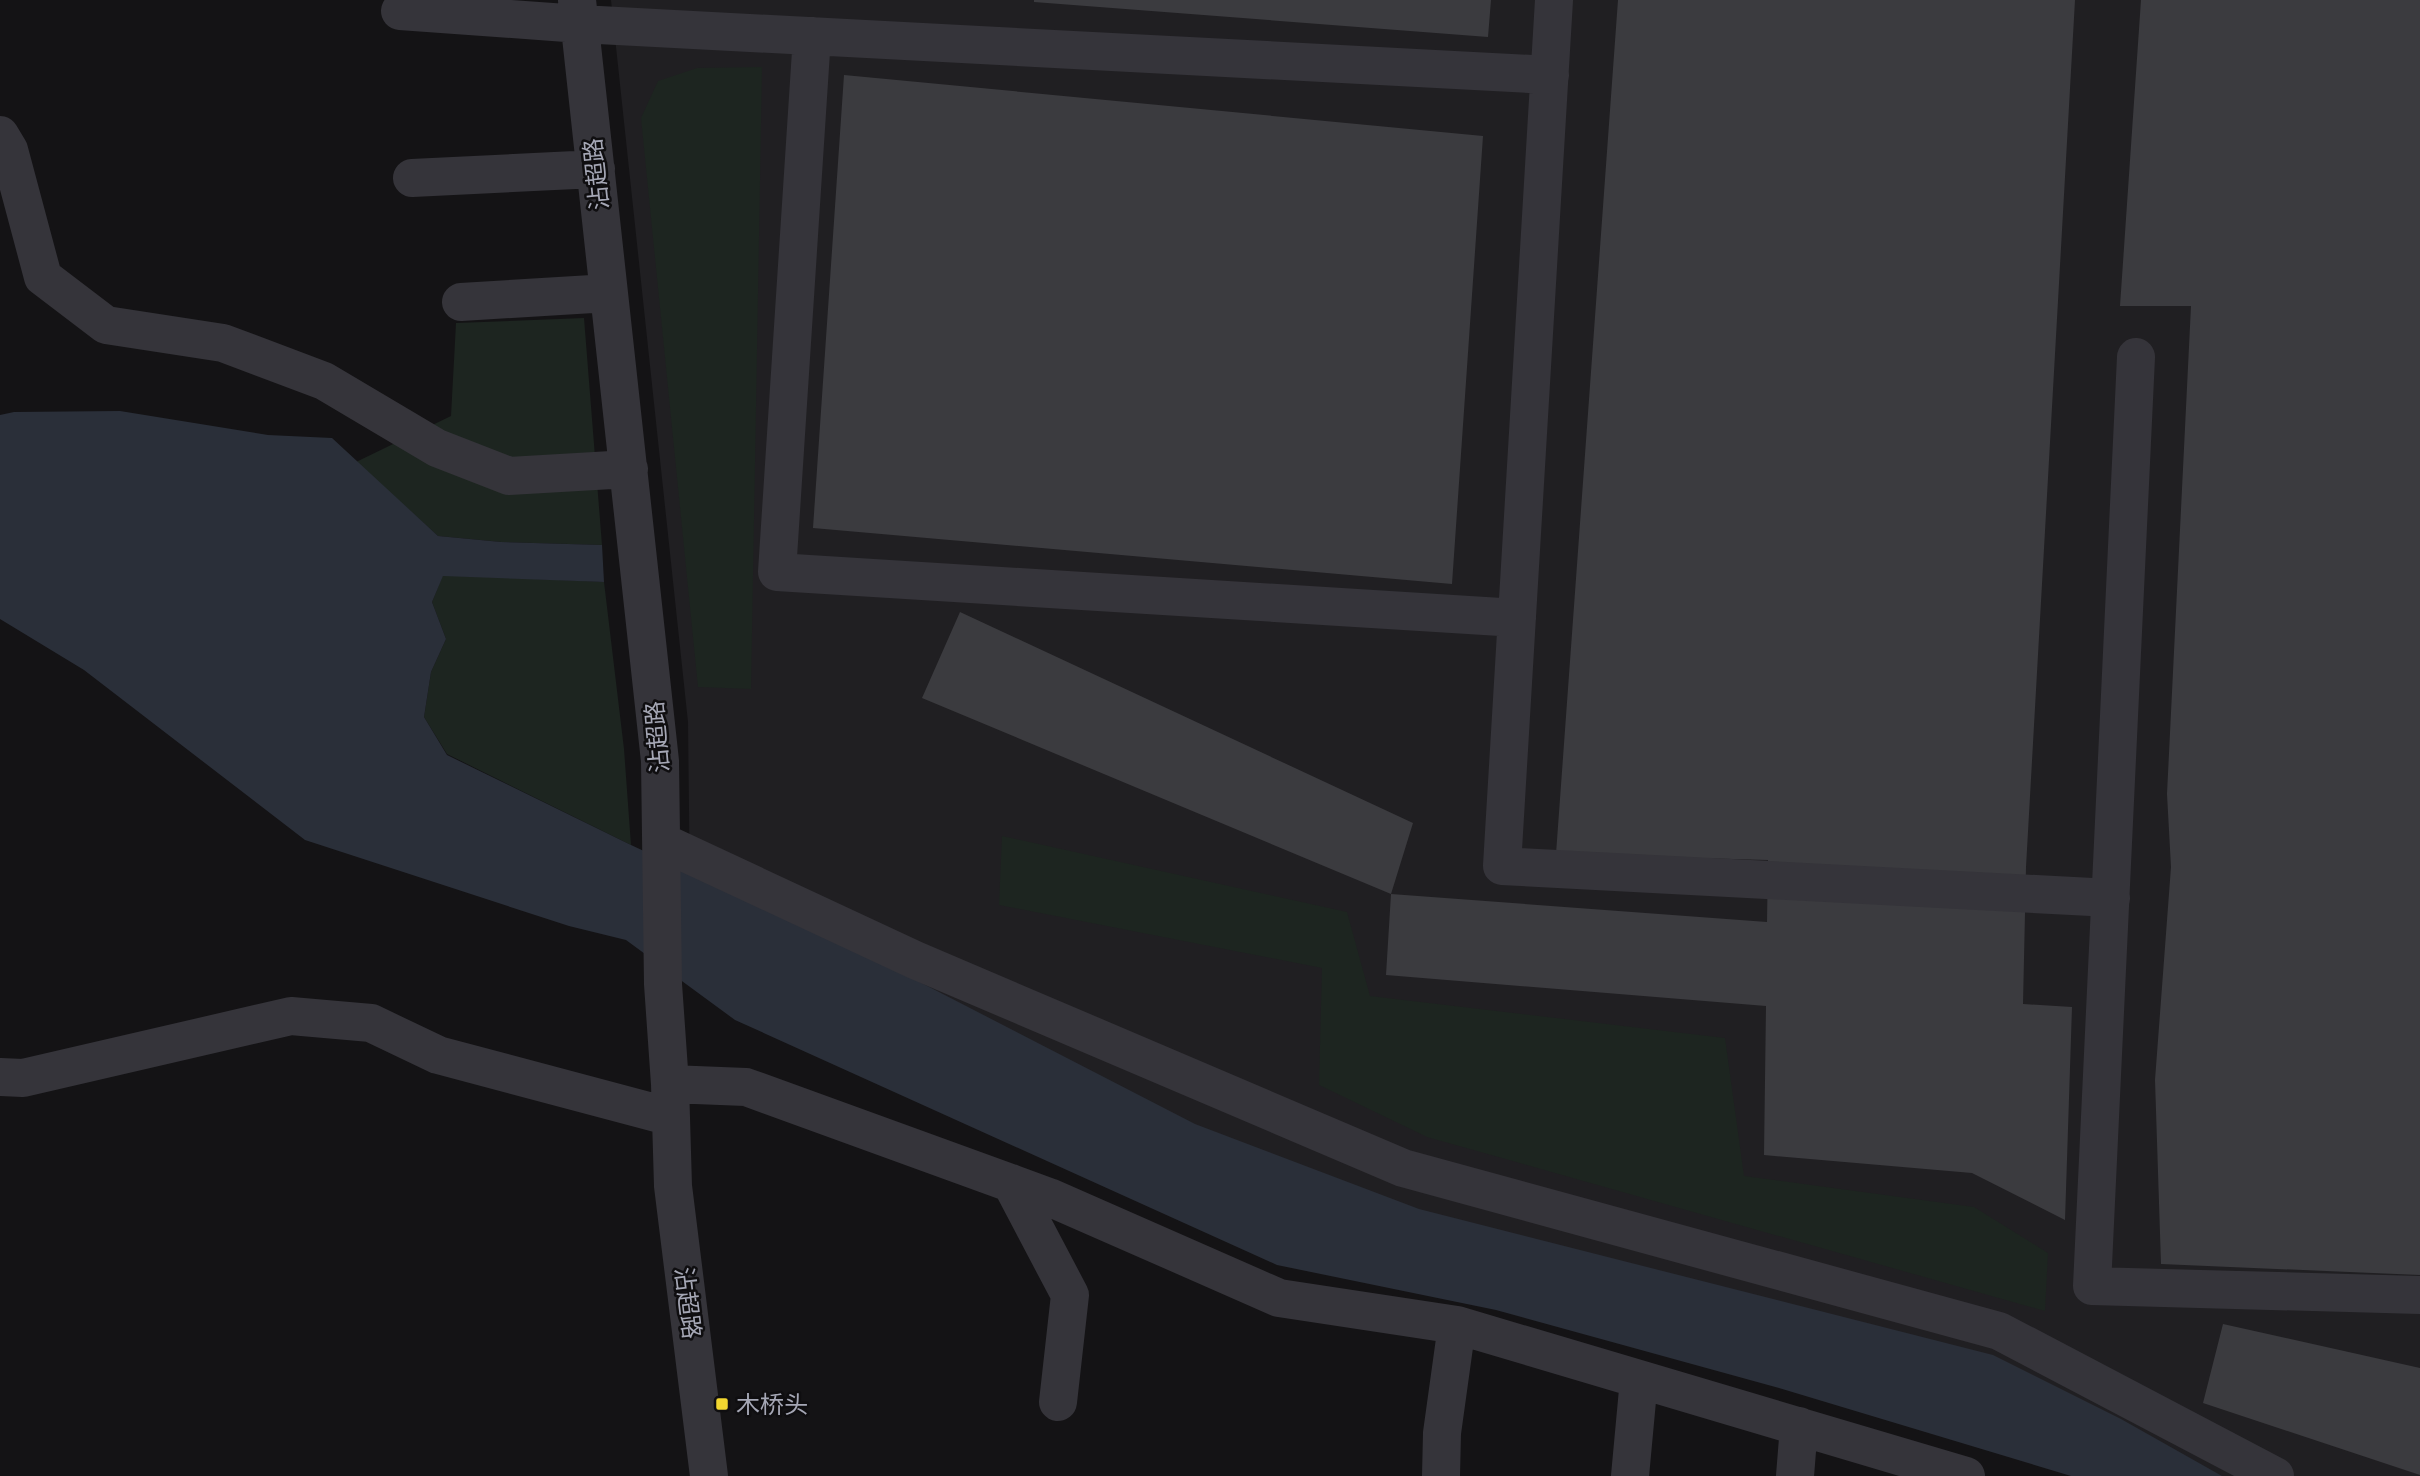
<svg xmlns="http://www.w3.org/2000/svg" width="2420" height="1476" font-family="'Space Grotesk','Noto Sans SC',sans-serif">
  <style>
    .built { fill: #201f22 }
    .green { fill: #1d2520 }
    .water { fill: #2a2f39 }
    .building { fill: #3b3b3f }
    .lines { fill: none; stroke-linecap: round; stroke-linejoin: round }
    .minor { stroke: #35343a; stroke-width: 38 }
    .poi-dot { fill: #f1d630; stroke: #0f0e10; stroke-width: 2.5 }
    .labels { text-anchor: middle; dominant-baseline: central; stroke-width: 5; stroke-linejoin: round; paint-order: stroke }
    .street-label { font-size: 24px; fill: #a5a7b5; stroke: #0f0e10 }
    .poi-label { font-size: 24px; fill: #a5a7b5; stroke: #0f0e10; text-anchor: start }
  </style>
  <rect width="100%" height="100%" fill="#141315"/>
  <path class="built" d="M611,0H2420V1476H2200L1306,1202L690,898L688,722Z"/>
  <path class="green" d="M762,67L751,689L698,687L641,118L658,81L697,68Z
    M584,318L602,545L501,542L438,536L356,462L451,416L456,323Z
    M443,575L604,582L624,749L631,845L447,754L424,717L431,672L446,639L432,602Z
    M1002,836L1347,912L1370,996L1725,1038L1744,1176L1974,1207L2048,1253L2045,1311L1427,1137L1319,1085L1322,968L999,905Z"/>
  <path class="water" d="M120,411L268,435L332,438L438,536L501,542L602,545L604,582L443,576L432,602L446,639L431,672L424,717L447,755L631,845L873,958L1195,1124L1419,1209L1993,1355L2121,1419L2222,1476H2071L1779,1388L1496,1310L1277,1265L735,1020L626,940L569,926L305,840L84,670L0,619V415L14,412Z"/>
  <path class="building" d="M1034,0H1491L1488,37L1034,2Z
    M1618,0H2075L2026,867L2023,1004L2072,1007L2065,1220L1972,1173L1764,1155L1766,1006L1386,975L1391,894L922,698L960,612L1413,823L1391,894L1767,922L1768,860L1556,854Z
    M2141,0H2420V1275L2161,1264L2155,1080L2171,867L2167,794L2191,306H2120Z
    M844,75L1483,136L1452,584L813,528Z
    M2223,1324L2420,1368V1475L2203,1403Z"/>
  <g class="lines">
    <path class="minor" d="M577,0L660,761L663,984L670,1084L673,1186L709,1476
      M1554,0L1502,866L2111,898
      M400,11L580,24L1550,75
      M812,36L777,572L1517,618
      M0,135L9,150L43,277L106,325L223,343L324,381L437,448L509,476L629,469
      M412,178L596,169
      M461,302L609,293
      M2136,357L2092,1286L2420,1295
      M662,842L915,960L1403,1168L1999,1331L2275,1476
      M0,1077L23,1078L291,1016L371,1023L438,1055L671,1117
      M670,1084L746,1087L1049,1197L1279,1298L1457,1325L1966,1476
      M1011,1183L1070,1295L1058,1402
      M1441,1476L1442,1433L1457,1325
      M1630,1476L1639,1379
      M1795,1476L1799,1426"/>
  </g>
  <rect class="poi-dot" x="715" y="1397" width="14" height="14" rx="3.5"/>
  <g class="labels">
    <g class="street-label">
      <text transform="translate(596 174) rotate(-96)">沾超路</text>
      <text transform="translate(657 737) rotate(-95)">沾超路</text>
      <text transform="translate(688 1303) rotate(83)">沾超路</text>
    </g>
    <g class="poi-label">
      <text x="736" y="1404">木桥头</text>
    </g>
  </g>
</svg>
